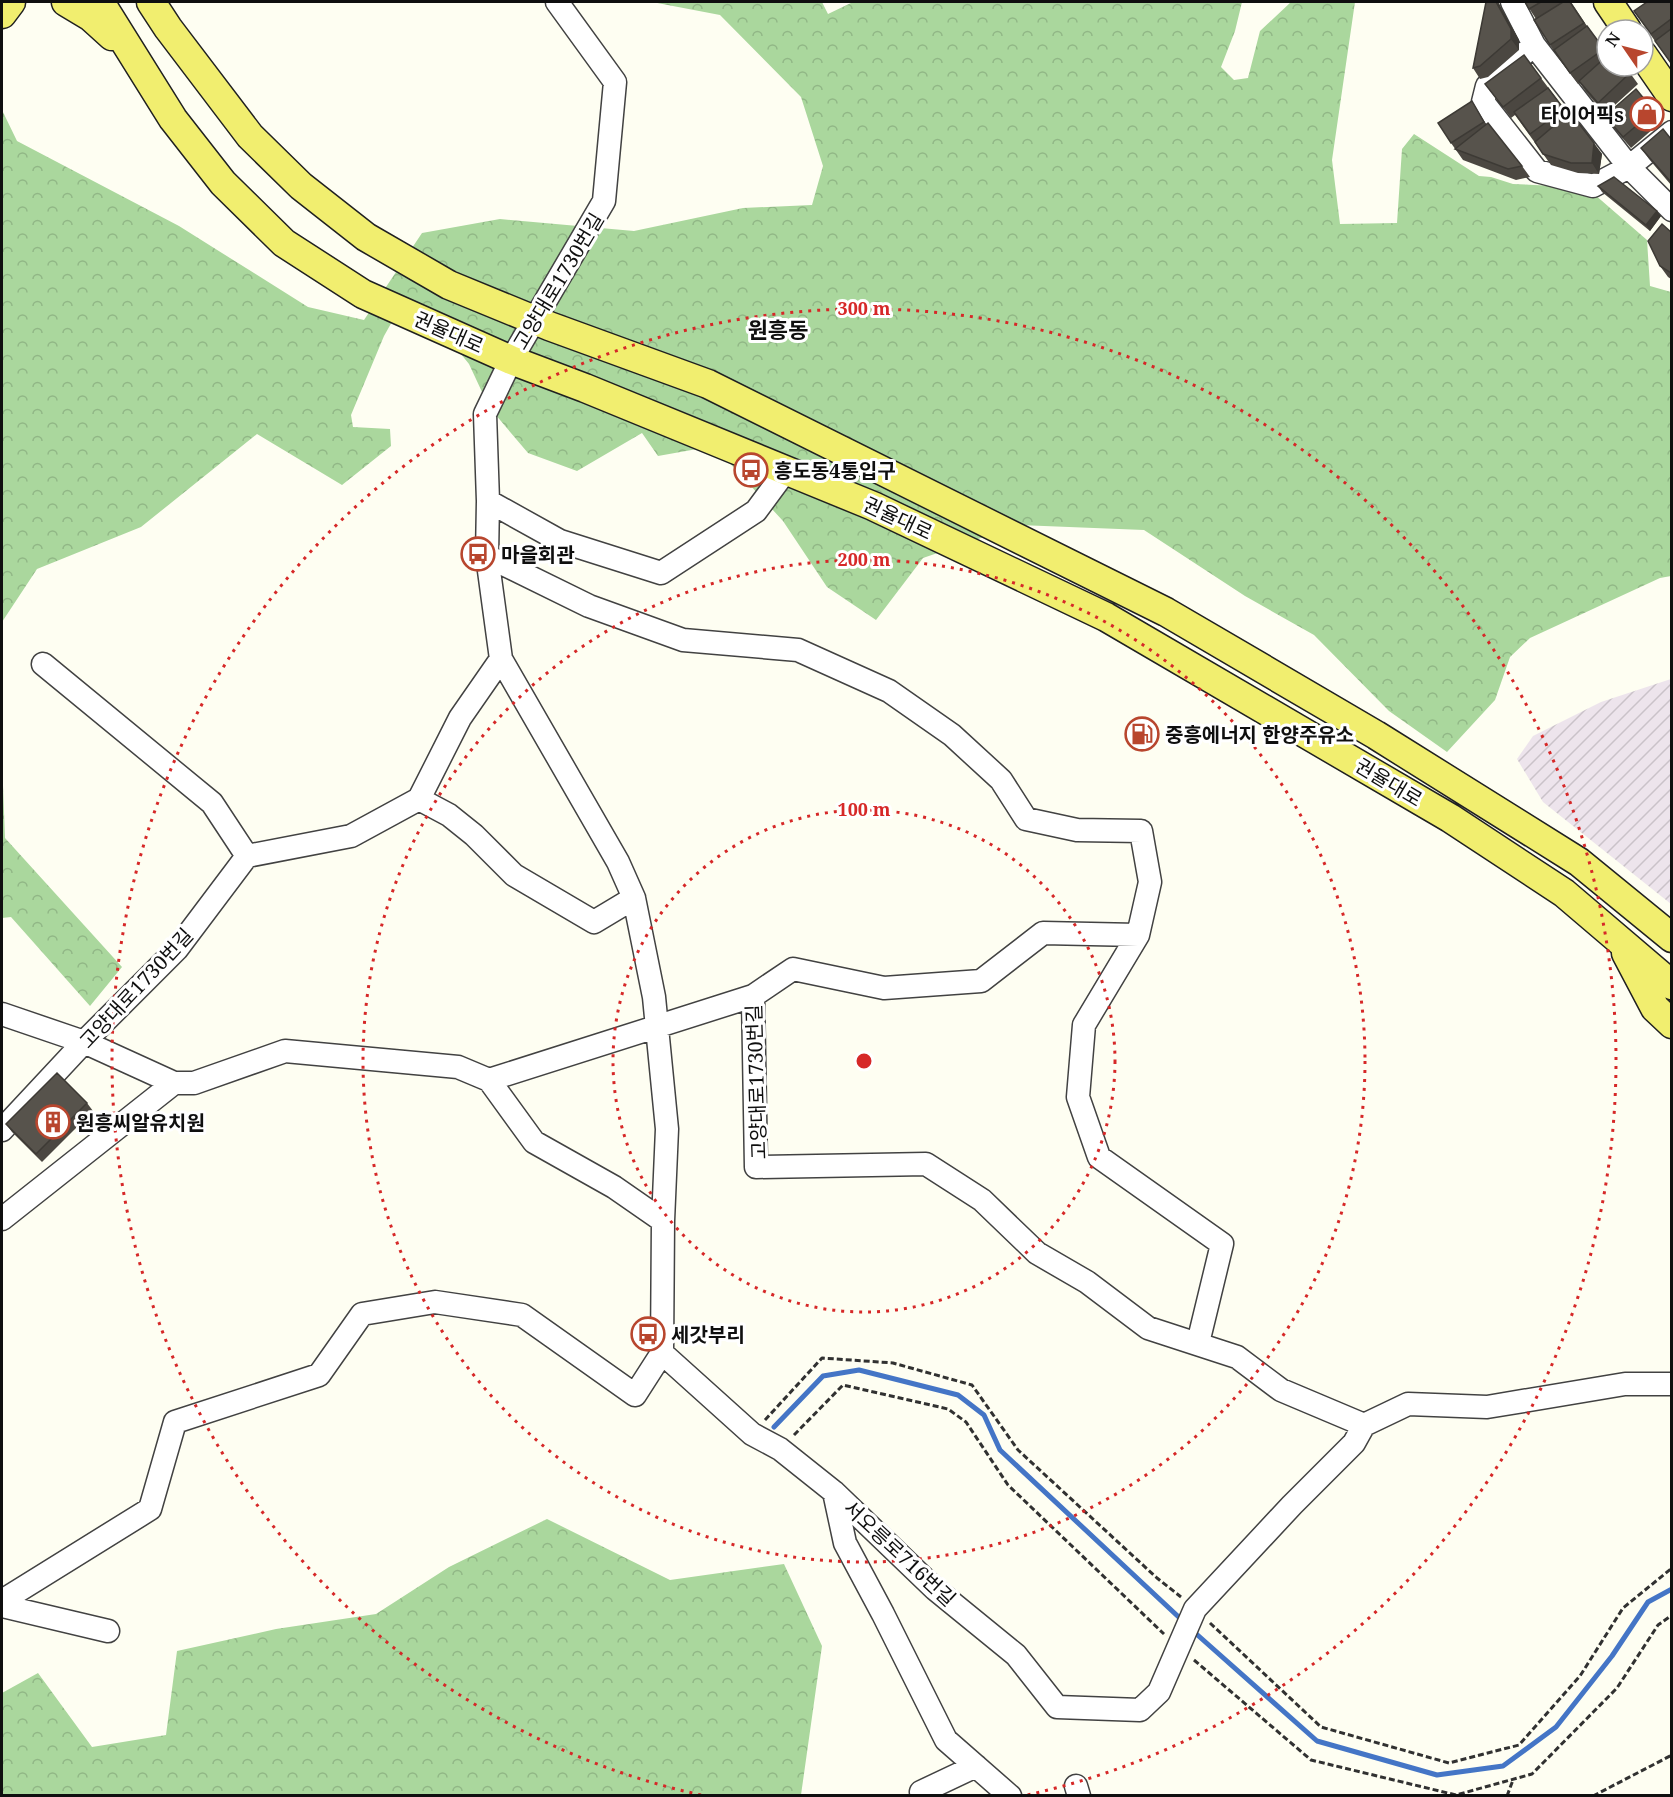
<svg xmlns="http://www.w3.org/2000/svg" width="1673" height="1797" font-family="'Noto Serif','Noto Sans KR',serif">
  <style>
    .industrial { fill: url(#industrial-furrows) }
    .forest { fill: url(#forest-crowns) }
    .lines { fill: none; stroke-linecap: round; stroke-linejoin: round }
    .stream { stroke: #4475c6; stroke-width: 5 }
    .minor-casing { stroke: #424242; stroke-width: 25 }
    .major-casing { stroke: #202020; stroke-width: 31 }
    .path { stroke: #313131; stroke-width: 3; stroke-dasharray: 6 3; stroke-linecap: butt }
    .minor { stroke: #fff; stroke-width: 22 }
    .major { stroke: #f1ee6f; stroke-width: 28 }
    .wall { fill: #4b4741 }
    .shaded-wall { fill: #3d3a35 }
    .building { fill: #57534c; stroke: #3d3a35; stroke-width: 1.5 }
    .ring { fill: none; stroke: #d62828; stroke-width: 3; stroke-dasharray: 3 6 }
    .labels { text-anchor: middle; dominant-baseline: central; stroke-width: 6; stroke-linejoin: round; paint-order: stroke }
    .poi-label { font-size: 20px; font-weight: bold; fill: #0f0f0f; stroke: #fff; text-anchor: start }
    .street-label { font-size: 20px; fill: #0f0f0f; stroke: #fff }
    .quarter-label { font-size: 22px; font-weight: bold; fill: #0f0f0f; stroke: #fff }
    .centre { fill: #d62828; stroke: #fff; stroke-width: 3 }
    .ring-label { font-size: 18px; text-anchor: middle; font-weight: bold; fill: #d62828; stroke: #fff; stroke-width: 6; stroke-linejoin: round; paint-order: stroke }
  </style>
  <defs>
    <pattern id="industrial-furrows" width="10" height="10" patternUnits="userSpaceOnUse" patternTransform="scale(1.5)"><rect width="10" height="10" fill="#ede4ec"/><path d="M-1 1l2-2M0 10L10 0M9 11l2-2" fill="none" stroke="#cac2c9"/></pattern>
    <pattern id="forest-crowns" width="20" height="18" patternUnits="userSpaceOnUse" patternTransform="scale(1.5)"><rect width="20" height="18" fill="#aad79d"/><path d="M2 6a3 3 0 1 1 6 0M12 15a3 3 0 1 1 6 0" fill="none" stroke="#91b786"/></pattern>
  </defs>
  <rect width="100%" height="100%" fill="#fefef2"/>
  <path class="industrial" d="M1671,679H1672L1671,904L1543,802L1517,759L1533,736L1601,702Z"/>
  <path class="forest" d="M652,2H822L828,14L853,2H1242L1235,31L1221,67L1234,80L1248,78L1260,31L1291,2H1355L1332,160L1340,224L1397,223L1402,149L1414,134L1479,176L1491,177L1513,184L1555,186L1594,194L1647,240L1650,286L1671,292V576L1660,578L1530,638L1510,657L1495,700L1447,752L1389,711L1314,635L1245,596L1144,530L1019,525L923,558L876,620L827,587L783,521L714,446L658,456L642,433L577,471L528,453L489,407L469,364L435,322L393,320L384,336L351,415L353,427L390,429L391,446L342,485L257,434L141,527L37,569L2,622V110L17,141L179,226L308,307L364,320L422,233L500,219L634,231L743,208L812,205L823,166L801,97L720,15Z
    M2,759L5,838L122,967L90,1006L11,917L2,918Z
    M547,1519L670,1580L784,1564L822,1646L801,1795H2V1693L38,1673L92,1747L166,1735L177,1651L276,1629L376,1614L449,1567Z"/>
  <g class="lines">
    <path class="stream" d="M774,1427L823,1376L859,1370L958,1395L984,1415L1000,1450L1184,1622
      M1193,1631L1317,1741L1437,1775L1503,1766L1556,1727L1612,1656L1648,1602L1672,1589"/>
    <defs>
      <path id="minor" d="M557,2L615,82L604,201L511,360L485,414L488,501L487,556L501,659L618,862L634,898L654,997L667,1129L663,1221L662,1353L752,1434L780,1449L834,1492L935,1589L1016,1655L1057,1707L1140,1710L1159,1692L1195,1609L1292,1505L1354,1443L1364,1425L1408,1404L1487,1407L1625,1384H1672
        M1512,2L1534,45L1629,167L1672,210
        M1534,45L1487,86L1483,102L1537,171L1593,186L1629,167L1672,132
        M488,501L560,541L661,573L756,511L787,469
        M487,556L589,606L683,640L798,650L889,691L952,735L1001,780L1026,819L1077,830L1141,831L1150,882L1138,935L1084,1025L1078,1097L1099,1157L1222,1244L1198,1343
        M43,664L212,803L247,856
        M419,799L449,815L474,835L514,875L594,922L634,898
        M753,996L793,969L884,988L981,981L1043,933L1138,935
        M2,1014L84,1042L174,1083
        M489,1080L753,996L756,1167L926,1164L982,1200L1037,1253L1087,1282L1148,1328L1237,1357L1281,1390L1364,1425
        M2,1130L84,1042L177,949L247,856L351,836L419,799L460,718L501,659
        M2,1219L174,1083H194L285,1051L458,1067L489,1080L534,1142L614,1187L663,1221
        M834,1492L845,1543L883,1614L946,1740L1010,1796
        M2,1601L150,1509L175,1422L319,1375L362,1314L435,1302L522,1315L635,1395L662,1353
        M2,1606L108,1631
        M1076,1786L1079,1796
        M921,1792L976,1766"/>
      <path id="major" d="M66,2L91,17L112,36
        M100,2L173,119L223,183L284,243L363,294L511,360L585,388L873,506L1106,617L1450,818L1564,893L1672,985
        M151,2L168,28L250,136L301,186L366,237L449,285L549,326L708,384L1166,612L1376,735L1579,862L1672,938
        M1608,2L1627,30
        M2,14L11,2
        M1643,55L1672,97
        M1626,953L1655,1008L1672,1024"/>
    </defs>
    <use href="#minor" class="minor-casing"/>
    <use href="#major" class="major-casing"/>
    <path class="path" d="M765,1420L822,1358L893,1363L972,1385L1018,1450L1157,1578L1181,1597
      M794,1435L843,1385L948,1409L966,1422L1008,1485L1164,1634
      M1210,1623L1321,1727L1449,1763L1519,1745L1580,1676L1623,1608L1672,1568
      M1194,1660L1311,1760L1456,1795L1532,1774L1617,1688L1658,1625L1672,1615
      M1507,1796L1513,1780
      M1593,1796L1672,1755"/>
    <use href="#minor" class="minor"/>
    <use href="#major" class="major"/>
  </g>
  <path class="wall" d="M1486,2H1498L1519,40V50L1488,77L1480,79L1473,68Z
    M1525,2H1571L1587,26L1607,53V66L1630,73L1638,84L1605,114L1586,92L1580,83L1578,84L1557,56L1550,45L1536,19Z
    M1671,2V64L1634,11Z
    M1541,78L1568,114L1602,154L1599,174L1578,173L1551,165L1515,115L1511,118L1485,84Z
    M1472,101L1486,124L1522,166L1530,177L1516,180L1463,160L1451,143Z
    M1654,111L1661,122L1631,148L1612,126L1605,116Z
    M1671,139V185L1649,159L1641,148Z
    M1598,186L1661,216L1650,231L1602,192Z
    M1671,232V279L1668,277L1660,266Z
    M87,1103L93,1111L42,1162L12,1132L6,1124Z"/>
  <path class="shaded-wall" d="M1496,2H1498L1519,40V50L1511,39Z
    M1594,143L1602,154L1599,174L1592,163Z
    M1657,211L1661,216L1650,231L1646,225Z"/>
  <path class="building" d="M1486,2H1496L1511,29V39L1480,66L1473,68Z
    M1525,2H1541L1529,9Z
    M1563,2H1570L1584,23L1550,45L1534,20Z
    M1647,2H1671V19L1651,34L1634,11Z
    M1587,26L1604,49L1570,73L1554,50Z
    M1671,29V63L1655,41Z
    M1524,55L1541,78L1503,107L1485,84Z
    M1607,56V66H1624L1630,73L1598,103L1579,81Z
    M1548,88L1564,109L1530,134L1514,112Z
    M1636,89L1654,111L1623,137L1605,116Z
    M1472,101L1484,122L1451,143L1438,123Z
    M1570,112L1594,143L1592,163H1571L1543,154L1535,142Z
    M1488,123L1522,166L1508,169L1455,149Z
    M1663,129L1671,139V179L1670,181L1641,148Z
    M1614,177L1657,211L1646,225L1598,186Z
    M1662,224L1671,232V273L1660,266L1648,241Z
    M57,1073L87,1103L36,1154L6,1124Z"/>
  <g class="ring">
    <circle cx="864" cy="1061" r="251"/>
    <circle cx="864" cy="1061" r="501"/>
    <path d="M701 1795A752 752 0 1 1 1027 1795"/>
  </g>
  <defs>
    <symbol id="shop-ring" viewBox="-11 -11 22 22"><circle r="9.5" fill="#fff" stroke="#b8462e" stroke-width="1.5"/><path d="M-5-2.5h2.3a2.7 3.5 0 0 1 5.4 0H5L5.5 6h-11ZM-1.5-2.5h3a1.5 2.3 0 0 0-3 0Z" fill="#b8462e"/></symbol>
    <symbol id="bus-ring" viewBox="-11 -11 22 22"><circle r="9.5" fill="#fff" stroke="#b8462e" stroke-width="1.5"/><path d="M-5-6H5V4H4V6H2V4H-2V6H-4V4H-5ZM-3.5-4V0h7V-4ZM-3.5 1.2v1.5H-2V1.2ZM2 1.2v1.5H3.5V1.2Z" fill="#b8462e"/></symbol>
    <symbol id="fuel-ring" viewBox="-11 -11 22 22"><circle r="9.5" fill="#fff" stroke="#b8462e" stroke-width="1.5"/><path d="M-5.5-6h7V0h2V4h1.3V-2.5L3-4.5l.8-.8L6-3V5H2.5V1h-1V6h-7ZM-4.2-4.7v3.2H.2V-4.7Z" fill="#b8462e"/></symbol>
    <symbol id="building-ring" viewBox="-11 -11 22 22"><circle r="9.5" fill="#fff" stroke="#b8462e" stroke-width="1.5"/><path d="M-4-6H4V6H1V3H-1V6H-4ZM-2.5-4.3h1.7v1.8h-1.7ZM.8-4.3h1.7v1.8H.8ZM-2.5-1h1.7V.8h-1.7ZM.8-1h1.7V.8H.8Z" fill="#b8462e"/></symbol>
  </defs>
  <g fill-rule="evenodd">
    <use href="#shop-ring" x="1628" y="95" width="38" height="38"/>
    <use href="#bus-ring" x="732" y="451" width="38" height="38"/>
    <use href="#bus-ring" x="459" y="535" width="38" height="38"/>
    <use href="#fuel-ring" x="1123" y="715" width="38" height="38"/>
    <use href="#building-ring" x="34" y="1103" width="38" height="38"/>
    <use href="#bus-ring" x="629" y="1315" width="38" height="38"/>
  </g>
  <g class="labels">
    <g class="poi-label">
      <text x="1624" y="114" text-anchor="end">타이어픽s</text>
      <text x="774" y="470">흥도동4통입구</text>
      <text x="501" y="554">마을회관</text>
      <text x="1165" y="734">중흥에너지 한양주유소</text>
      <text x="76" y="1122">원흥씨알유치원</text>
      <text x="671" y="1334">세갓부리</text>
    </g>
    <g class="street-label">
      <text transform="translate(558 281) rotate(-59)">고양대로1730번길</text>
      <text transform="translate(449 332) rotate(24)">권율대로</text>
      <text transform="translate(898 518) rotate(25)">권율대로</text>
      <text transform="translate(1389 782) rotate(31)">권율대로</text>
      <text transform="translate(136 988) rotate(-47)">고양대로1730번길</text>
      <text transform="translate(756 1082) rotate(-92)">고양대로1730번길</text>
      <text transform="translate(900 1553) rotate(43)">서오릉로716번길</text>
    </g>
    <g class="quarter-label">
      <text x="778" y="329">원흥동</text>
    </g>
  </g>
  <circle cx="864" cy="1061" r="9" class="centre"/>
  <g class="ring-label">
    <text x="864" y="315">300 m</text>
    <text x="864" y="566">200 m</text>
    <text x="864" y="816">100 m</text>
  </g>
  <rect width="1673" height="1797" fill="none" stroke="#0f0f0f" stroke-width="6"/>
  <g transform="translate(1625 48) rotate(305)"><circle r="28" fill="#ffffff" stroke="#9f9f9f" stroke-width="1.5"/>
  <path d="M0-4.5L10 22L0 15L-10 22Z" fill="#b8462e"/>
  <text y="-9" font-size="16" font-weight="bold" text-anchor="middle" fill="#0f0f0f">N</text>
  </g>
</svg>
